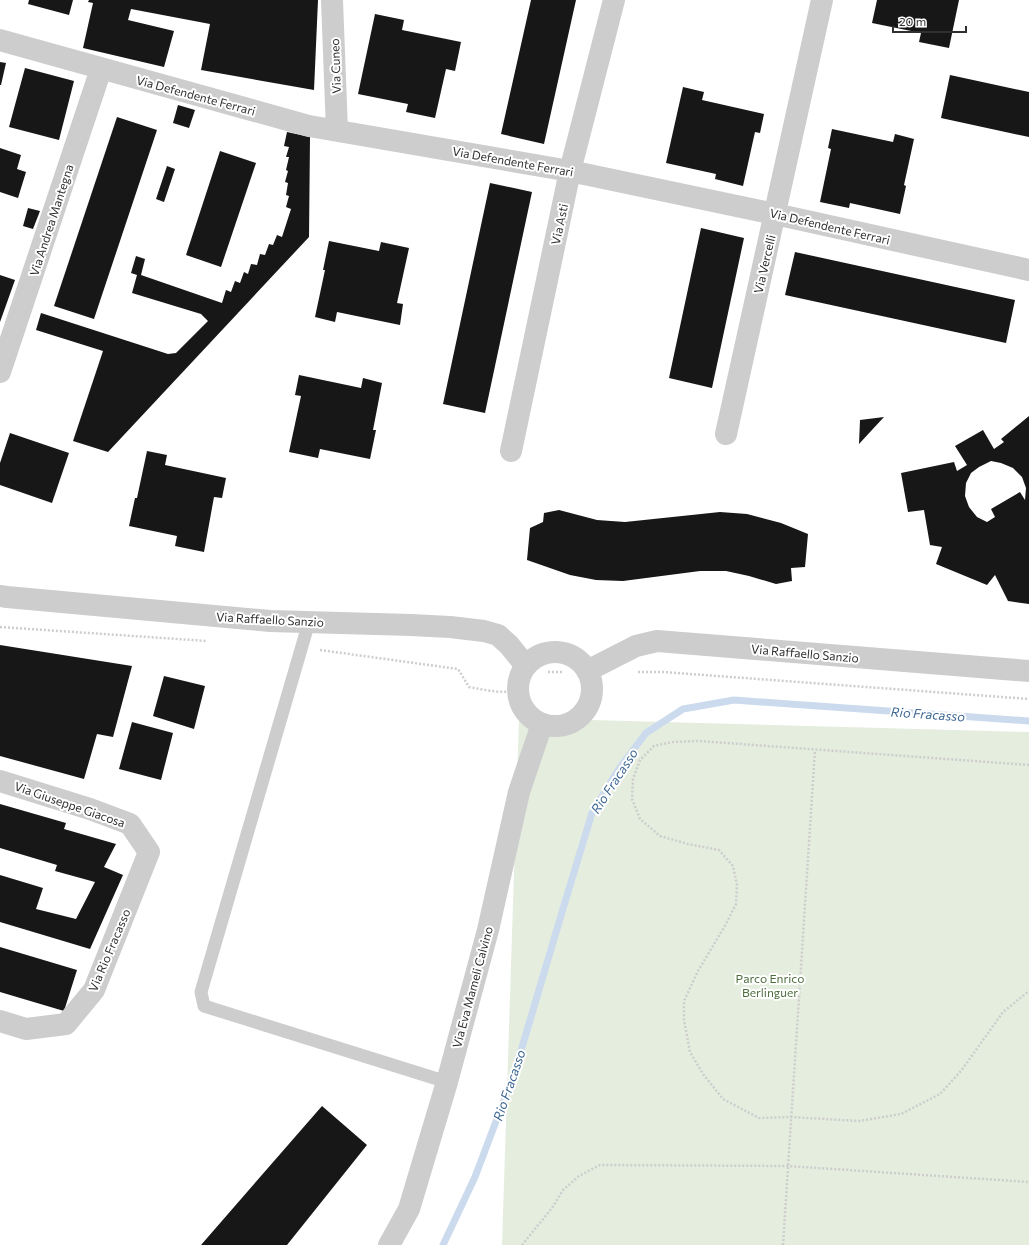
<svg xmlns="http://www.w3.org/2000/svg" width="1029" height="1245" font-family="Commissioner,sans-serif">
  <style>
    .green { fill: #e5eddf }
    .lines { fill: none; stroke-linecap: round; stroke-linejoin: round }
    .stream { stroke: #cbdbed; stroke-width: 7 }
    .building { fill: #171717; fill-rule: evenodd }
    .path { stroke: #cdcdcd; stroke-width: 2.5; stroke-dasharray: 2 2; stroke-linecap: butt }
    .service { stroke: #cdcdcd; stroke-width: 13 }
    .minor { stroke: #cdcdcd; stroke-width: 22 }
    .tertiary { stroke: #cdcdcd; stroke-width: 22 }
    .labels { text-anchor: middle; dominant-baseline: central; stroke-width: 4; stroke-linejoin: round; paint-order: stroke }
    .street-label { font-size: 12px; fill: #303030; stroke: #fff }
    .park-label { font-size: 12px; fill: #4d6d3d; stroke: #fff }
    .water-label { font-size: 13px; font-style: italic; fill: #3d6794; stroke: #fff }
  </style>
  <rect width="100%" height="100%" fill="#fff"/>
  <path class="green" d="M519,718L1029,732V1245H502Z"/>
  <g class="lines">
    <path class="stream" d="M443,1245L475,1177L515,1071L565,902L592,813L618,770L646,733L683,709L734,700L1029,721"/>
  </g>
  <path class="building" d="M29,0H73L69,15L28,4Z
    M89,0H318L314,90L201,70L210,24L131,9L128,20L174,31L164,67L83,48L93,3L88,2Z
    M531,0H576L544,144L501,134Z
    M877,0H959L949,48L919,42L921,33L872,23Z
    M375,14L404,20L402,30L461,42L455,71L446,69L435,118L406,112L408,104L358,94Z
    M0,62L6,63L1,85H0Z
    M25,68L74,81L59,140L9,127Z
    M950,75L1029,92V137L941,118Z
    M683,87L704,92L702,100L764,114L760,133L755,132L743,186L715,179L716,174L666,163Z
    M178,105L195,110L189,128L173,123Z
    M117,117L157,130L94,319L54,306Z
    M832,129L893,142L895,134L914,139L904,185L906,186L900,214L850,203L849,208L820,202L831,149L828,148Z
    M287,132L310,137L309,237L108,452L73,441L103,351L36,330L41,313L168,354L176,353L208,321L201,314L132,293L137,275L131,273L136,256L145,259L141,275L222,303L226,290L231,292L235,281L240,283L244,272L248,274L251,264L257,265L260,254L265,255L269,244L273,245L277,235L282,237L291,209L286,207L289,196L286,195L288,183L285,182L288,171L286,170L289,157H286L289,147L284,146Z
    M0,148L21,155L17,169L26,172L18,198L0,192Z
    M220,151L256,163L221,267L186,255Z
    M167,166L175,169L164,202L156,199Z
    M490,183L532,192L485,413L443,404Z
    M28,208L40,211L33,229L23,226Z
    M701,228L744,238L712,388L669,378Z
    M329,241L379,251L381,242L409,248L397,303L403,304L400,325L337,312L335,322L315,317L325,270H323Z
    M795,252L1015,300L1006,343L785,295Z
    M0,275L15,280L0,322Z
    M299,375L361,388L363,378L382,383L373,430H376L370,459L320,449L318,458L289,452L301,396L295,395Z
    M1029,416V604L1008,601L995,575L987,585L936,564L942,547L930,545L924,510L908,512L901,473L954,462L957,471L967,465L955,446L983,430L994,449L1004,442L1001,439ZM991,461L1001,463L1013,468L1022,477L1026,488L1025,500L1020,492L991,509L995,517L987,522L977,517L969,507L965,496L966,483L971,473L979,467Z
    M884,417L871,431L859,444L860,420Z
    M10,433L69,453L52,503L0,485V463Z
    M147,451L167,455L165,465L226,478L222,498L214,497L204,552L175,546L177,536L129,526L135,498H137Z
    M559,510L597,520L625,522L720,512L747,514L781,523L808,534L805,567L791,568L792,581L776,584L749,576L726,571H700L623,581L596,580L570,575L527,560L530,528L543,522L544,513Z
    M0,645L132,666L113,737L97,734L84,779L0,756Z
    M164,676L205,686L194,729L153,716Z
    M132,722L173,733L161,780L119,769Z
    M0,804L66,823L64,829L116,844L104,867L123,875L90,949L0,922V875L43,888L36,909L76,919L95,882L55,871L57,865L0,848Z
    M0,947L77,970L64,1011L0,992Z
    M322,1106L367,1145L287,1245H201Z"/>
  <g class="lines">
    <path class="path" d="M0,627L207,641
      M320,650L458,669L469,687C486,690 504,695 521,689
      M548,672H563
      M638,672H663L1029,699
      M1029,765L699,741L672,742L654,746L640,760L633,779L632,799L640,819L660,836L688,844L719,850L733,866L737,885L736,904L726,924L698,971L684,1001V1020L690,1052L703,1074L723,1099L759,1118L791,1117L859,1121L901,1114L940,1094L961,1071L1003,1012L1029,991
      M522,1245L552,1208L563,1190L579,1176L600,1165L788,1166L1029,1182
      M783,1245L815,750"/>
    <path class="service" d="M309,622L201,992L204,1006L447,1082"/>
    <path class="minor" d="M332,0L337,131
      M0,40L309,126L570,171L775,214L1029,270
      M0,372L101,69
      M726,434L822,0
      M511,451L570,171L614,0
      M0,781L90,809L130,824L149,852L94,990L66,1024L26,1029L0,1021
      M389,1245L409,1209L447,1082L488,930L519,792L542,724"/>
    <path class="tertiary" d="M0,596L7,597L270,621L411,625L450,627L484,631L498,635L509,645L526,666
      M518 689a37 37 0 1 1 74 0a37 37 0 1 1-74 0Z
      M587,671L636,646L657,641L1029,671"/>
  </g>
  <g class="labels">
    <g class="street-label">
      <text transform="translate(335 66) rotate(-92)">Via Cuneo</text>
      <text transform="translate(196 95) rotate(15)">Via Defendente Ferrari</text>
      <text transform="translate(513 161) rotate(10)">Via Defendente Ferrari</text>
      <text transform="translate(51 220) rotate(-72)">Via Andrea Mantegna</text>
      <text transform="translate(559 224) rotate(-78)">Via Asti</text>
      <text transform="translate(830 226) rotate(13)">Via Defendente Ferrari</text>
      <text transform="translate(764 264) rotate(-77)">Via Vercelli</text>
      <text transform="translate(270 619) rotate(3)">Via Raffaello Sanzio</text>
      <text transform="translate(805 653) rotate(5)">Via Raffaello Sanzio</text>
      <text transform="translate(70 804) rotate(19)">Via Giuseppe Giacosa</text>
      <text transform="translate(109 950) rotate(-67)">Via Rio Fracasso</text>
      <text transform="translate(472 987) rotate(-75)">Via Eva Mameli Calvino</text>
    </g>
    <g class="park-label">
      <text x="770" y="978">Parco Enrico<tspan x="770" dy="14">Berlinguer</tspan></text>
    </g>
    <g class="water-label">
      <text transform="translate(928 714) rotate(4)">Rio Fracasso</text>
      <text transform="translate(614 781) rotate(-57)">Rio Fracasso</text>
      <text transform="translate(509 1085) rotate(-71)">Rio Fracasso</text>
    </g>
  </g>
  <path d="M893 26v6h73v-6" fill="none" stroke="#303030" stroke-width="2"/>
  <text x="899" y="26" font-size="12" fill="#303030" stroke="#ffffff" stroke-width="3" paint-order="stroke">20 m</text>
</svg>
